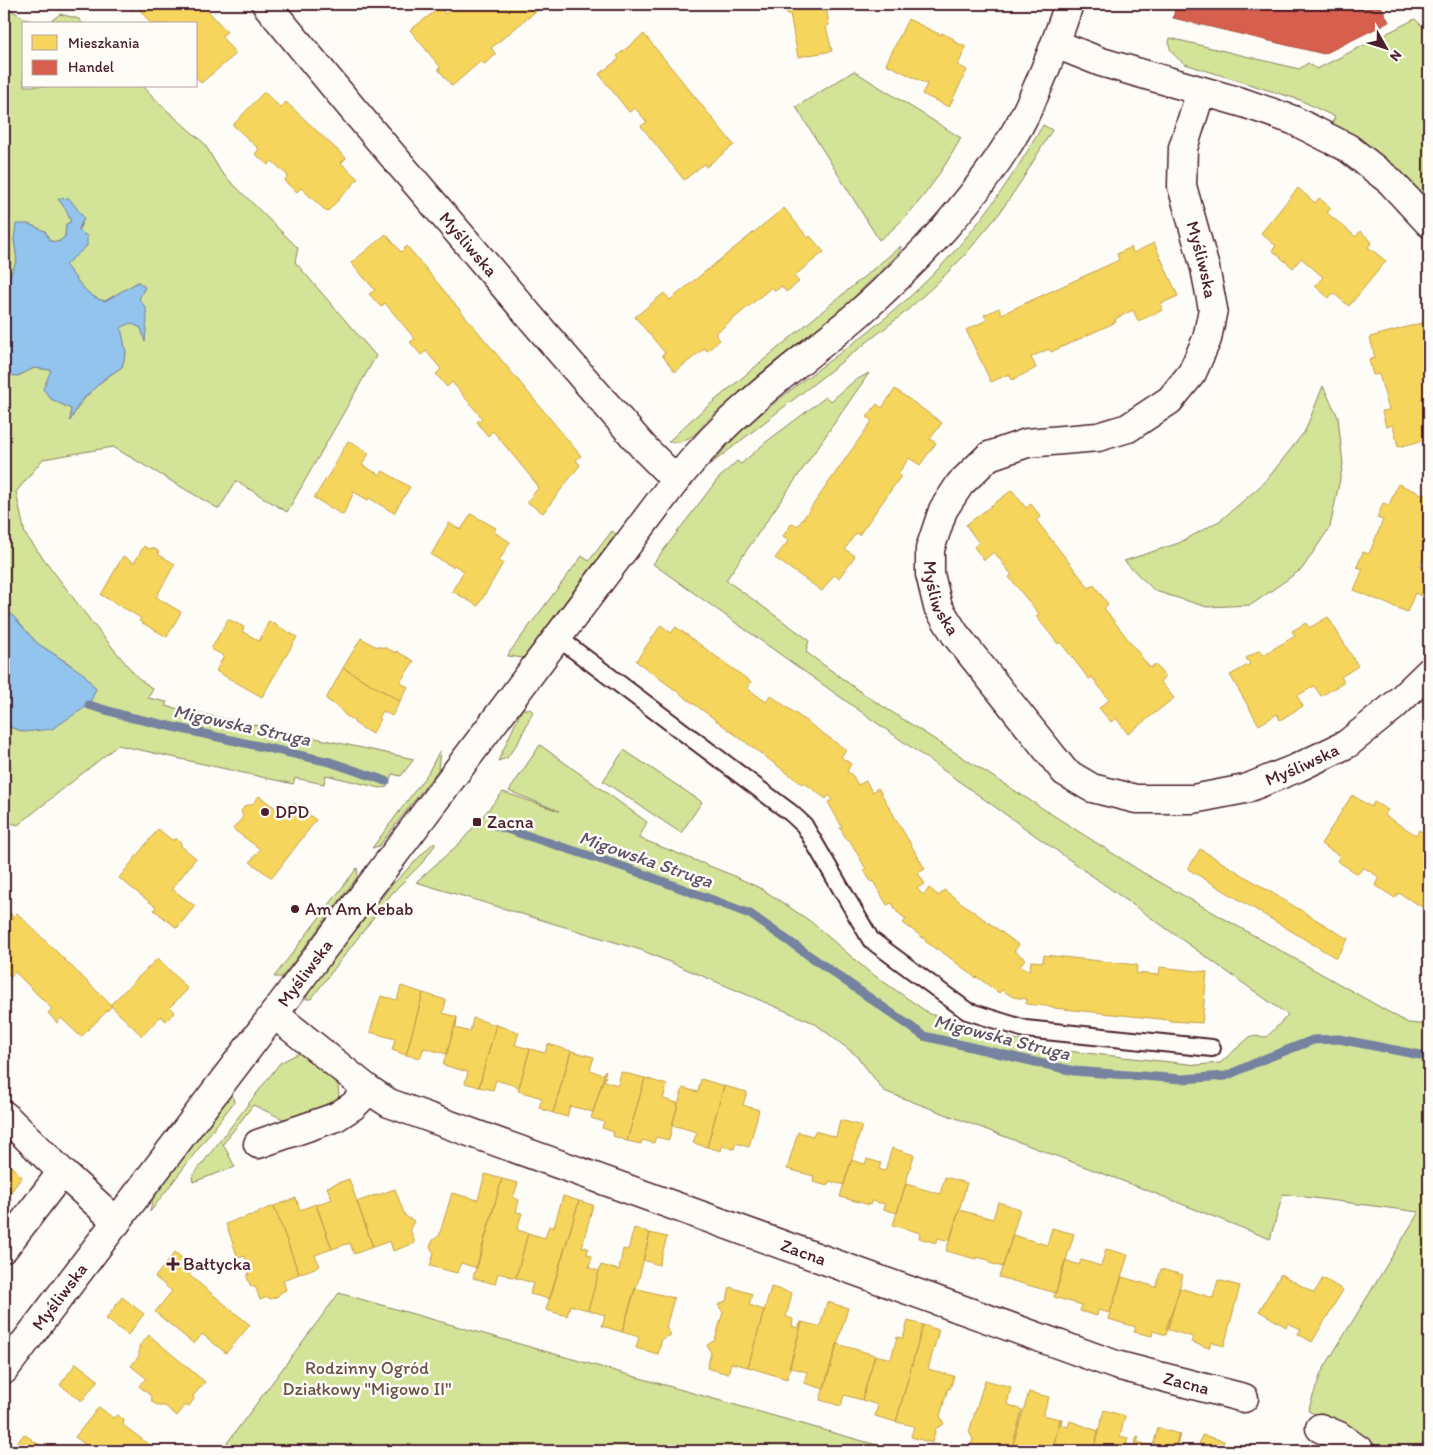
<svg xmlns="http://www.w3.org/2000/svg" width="1433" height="1455" font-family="Itim,sans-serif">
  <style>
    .green { fill: #d3e397; stroke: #8e8161 }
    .water { fill: #92c4ee; stroke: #7582a0 }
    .homes { fill: #f6d55c; stroke: #c29e4d }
    .shops { fill: #d6604d; stroke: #ac4c43 }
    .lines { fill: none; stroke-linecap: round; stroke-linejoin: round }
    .stream { stroke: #7582a0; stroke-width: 9 }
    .lane-casing { stroke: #4a1f2b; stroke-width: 20 }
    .street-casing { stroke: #4a1f2b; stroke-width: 31 }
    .secondary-casing { stroke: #4a1f2b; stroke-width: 31 }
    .lane { stroke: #fdfcf7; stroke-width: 16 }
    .street { stroke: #fdfcf7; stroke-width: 28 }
    .secondary { stroke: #fdfcf7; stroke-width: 28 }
    .poi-dot { fill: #4a1f2b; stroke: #fdfcf7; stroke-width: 2 }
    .labels { text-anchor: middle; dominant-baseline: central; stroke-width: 5; stroke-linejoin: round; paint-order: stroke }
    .street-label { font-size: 18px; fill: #4a1f2b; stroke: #fdfcf7 }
    .poi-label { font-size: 18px; fill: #4a1f2b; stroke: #fdfcf7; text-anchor: start }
    .park-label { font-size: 18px; fill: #6c5046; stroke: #fdfcf7 }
    .water-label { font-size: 19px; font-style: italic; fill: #605166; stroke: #fdfcf7 }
  </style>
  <rect width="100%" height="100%" fill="#fdfcf7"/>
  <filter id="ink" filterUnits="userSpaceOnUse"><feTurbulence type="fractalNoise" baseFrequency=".02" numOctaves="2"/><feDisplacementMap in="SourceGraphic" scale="10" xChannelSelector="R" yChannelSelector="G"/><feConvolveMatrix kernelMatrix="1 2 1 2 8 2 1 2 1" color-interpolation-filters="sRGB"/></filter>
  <g filter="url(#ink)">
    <path class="green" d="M9,9L35,24H24V86H143L162,106L204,143L221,172L298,248L295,262L376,356L287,512L236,481L219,509L113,447L43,459L16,492L25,534L93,624L137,677L153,689L148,698L167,702L165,706L414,759L401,776L392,774L387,787L380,788L326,775L324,784L295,778L293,784L118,745L18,825L4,821V725L24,732L71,665L37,643L4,606V360L7,370L6,374L18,376L34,368L52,370L51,399L71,409V419C83,396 100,381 122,367L126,352L120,328L130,322L141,328L145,340L138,299L145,287L138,282L105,301C85,297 77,278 65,265L84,218L59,199L66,210L71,222L66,224L65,237L58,242L50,241L45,231L28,224L14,239L17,260L7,282L4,286V20Z
      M60,14L79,19L83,24H47Z
      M1415,19L1424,28L1429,24V201C1402,169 1367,147 1332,123L1335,117L1300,100L1185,64C1176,57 1166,50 1170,38L1299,69L1308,63L1317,69Z
      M854,71L961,138C940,175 914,215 879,240L796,107Z
      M1043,125L1052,130L1022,180L999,214L964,256L935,285L903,314L711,464C721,453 731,441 742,431C790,386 847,351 897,308C957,257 1004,193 1043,125Z
      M901,246L900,252L847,304L762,372L710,418L693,436L680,442H668L690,421Z
      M869,373L726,580L809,640L806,652L862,693L1142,872L1408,1023L1429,1025V1451H1387L1372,1444L1342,1426L1308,1411L1321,1373L1419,1212L1283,1194L1270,1239L1149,1191L884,1091L856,1055L814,1023L641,950L416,882L461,842L503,792L559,811L509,791L540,745L647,822L639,838L732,875L762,889L810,921L868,971L930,1014L1031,1044L1067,1051L1198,1065L1220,1063L1251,1036L1267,1037L1288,1015L653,564L717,480L737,461L741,464L766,442L826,397L831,401L854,381Z
      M1323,386L1338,417L1343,464L1330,527L1302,569L1251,605L1207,607L1155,591L1124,561L1179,543L1221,520L1265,482L1305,431Z
      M612,531L616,534L523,658L508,656L509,653L582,556L589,561Z
      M522,709H530L533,712L519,741L507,758L498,761Z
      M440,750L438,770L379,846L372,848L428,773Z
      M624,750L702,802L681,833L603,781Z
      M434,842L435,845L422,863L393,892L311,999H306L309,990L389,888Z
      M357,868L358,876L282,977H274Z
      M299,1053L309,1057L336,1078L338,1085L339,1098L334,1104L296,1119H283L253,1105L223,1144L235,1167L193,1182L192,1177L280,1063Z
      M232,1093L234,1102L150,1212L153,1197Z
      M339,1293L898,1451H221Z"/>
    <path class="water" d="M69,198L84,218L78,230L87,236V246L65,265C77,278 85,297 105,301L138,282L145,287L139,299L146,308L147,320L145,342L141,328L130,323L121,328L126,352L122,367L105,378L80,402L70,421L71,409L51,399L43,389L51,370L34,368L18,376L6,375L7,370L4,360V286L7,282L17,260L14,239L16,224H28L45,231L50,241L58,242L65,237L66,224L71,222L66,210L58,199Z
      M4,606L37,643L84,674L96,689L89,705L52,729L24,732L4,725Z"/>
    <path class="homes" d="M127,4H202L227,32L221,36L236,54L201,83L196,77V24H151L137,6L132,10Z
      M458,4H545L491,48L496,54L490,60L484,64L481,61L452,86L438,69L441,68L410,30L441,7L445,14Z
      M785,4H828V6H826L829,25L826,26L832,51L798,57L790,14H787Z
      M908,19L941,35L942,33L954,39L953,41L966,47L958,65L967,70L949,107L922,94L927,84L886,64Z
      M644,34L734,145L706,167L704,164L684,180L641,126L647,122L635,108L629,112L599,74L619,59L617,56Z
      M264,92L281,108L286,102L346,158L341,163L358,179L327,212L301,188L297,192L284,181L288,176L272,161L268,165L255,154L259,149L233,125Z
      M1298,188L1315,203L1319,198L1331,208L1327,213L1356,237L1360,231L1372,242L1368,247L1386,261L1349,306L1333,293L1329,298L1315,286L1323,277L1301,258L1293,268L1272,250L1276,246L1261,233Z
      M784,208L808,238L810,236L824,252L794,276L799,282L793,287L786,292L782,286L775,291L772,287L715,334L720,340L707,351L705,348L675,372L662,355L665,353L635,317L664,293L670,300Z
      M386,234L401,252L407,246L581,456L576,460L580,465L543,513L527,502L539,487L493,431L488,436L477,422L482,418L452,382L447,387L436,374L441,369L426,351L421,355L410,342L415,339L385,303L381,307L369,294L375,290L351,263Z
      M1154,243L1178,296L1160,304L1163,310L1138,321L1133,310L1115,319L1116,322L1051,352L1049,349L1031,357L1036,368L1012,380L1009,374L991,382L966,330L987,320L984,315L999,308L1002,314L1119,260L1117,254L1131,247L1133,253Z
      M1425,322L1429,337V439L1398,447L1393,425L1386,427L1382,411L1389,410L1379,374L1373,375L1369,360L1375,358L1370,337Z
      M895,389L942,423L930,439L936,443L920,465L909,458L898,474L901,476L859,535L856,533L845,549L855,556L839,578L834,575L822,591L775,558L789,540L783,536L792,523L798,526L872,421L867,417L877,404L882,408Z
      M348,441L369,453L362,465L380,475L383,471L410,487L394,513L369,498L368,500L354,492L343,515L314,498L335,465H334Z
      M1398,484L1429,497V548L1428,547L1420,566L1429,570V575L1421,596L1415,593L1407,612L1354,590L1363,569L1357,567L1363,552L1369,554L1383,520L1377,518L1383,503L1389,505Z
      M1012,490L1026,508L1031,504L1041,517L1036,520L1089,588L1094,585L1108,604L1104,608L1150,668L1155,664L1165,677L1160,681L1174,698L1128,734L1116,718L1111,722L1099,708L1109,700L1092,677L1089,679L1060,642L1058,644L1036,616L1039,614L1009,577L1012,575L994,552L984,560L974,547L979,543L966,525Z
      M471,514L496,528L494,532L510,542L499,561L503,563L478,606L452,591L464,571L454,565L453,567L431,555L449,523L461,530Z
      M144,546L148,549L153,548L158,551L159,555L175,564L156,597L181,612L167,637L139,621L141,618L101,595L123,556L134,563Z
      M1328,617L1358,666L1341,677L1344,682L1328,692L1321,696L1314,686L1297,696L1303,706L1280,720L1277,714L1259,725L1230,675L1250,664L1246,658L1260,650L1263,655L1295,636L1292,631L1306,623L1309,628Z
      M228,619L244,627L242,631L259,641L269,621L297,637L262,697L216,671L224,656L211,649Z
      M661,625L671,633L676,627L751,682L747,688L766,702L770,695L846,750L841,757L851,764L847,771L853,776L858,785L866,781L872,792L878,788L925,869L918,873L925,884L917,888L920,892L924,895L929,888L939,896L944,890L1019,945L1014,951L1025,959L1020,966L1024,969L1030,970L1031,961L1043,962L1044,955L1137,965L1136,973L1159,975L1160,967L1207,972L1202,1023L1170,1021V1020L1054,1008V1007L1026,1004L1027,999L1013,997L1002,990L999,993L977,977L976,978L937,948V950L925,941L926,940L903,923L906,919L897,912L892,903L887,905L873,881L871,882L864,870L866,869L849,839L847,840L840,828L842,827L828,802L832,800L830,796L829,795L826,799L803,782L802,784L636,661Z
      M361,638L375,646L386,648L396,653V651L414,661L400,682L408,687L400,701L343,668Z
      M343,668L400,701L392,716L383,711L379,718L381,719L372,734L354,723L355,722L345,715L339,708L326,699Z
      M1352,795L1371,807L1374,802L1388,810L1384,815L1416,835L1419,830L1429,836V919L1423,915L1427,910L1399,893L1395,898L1375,885L1379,877L1363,867L1358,874L1337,861L1340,856L1321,844Z
      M259,796L285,815L294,803L316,820L272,878L250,862L260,849L233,829L243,817L241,811L246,805H252Z
      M158,829L172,840L177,839L181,843V846L196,858L172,889L195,906L177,928L154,910L156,907L119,878Z
      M1200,849L1348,939L1336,958L1188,869Z
      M4,907L14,917L4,927Z
      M17,913L112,1006L81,1037L61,1018L57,1023L48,1013L52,1009L15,972L11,977L4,970L5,963L4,962V927Z
      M158,958L188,989L170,1007L175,1012L166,1021L161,1016L142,1036L110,1005Z
      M401,986L423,993L406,1055L392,1050L395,1039L370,1032L381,996L397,1000Z
      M423,993L446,1000L443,1013L457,1017L447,1054L424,1048L420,1058L406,1055Z
      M457,1017L456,1028L470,1032L473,1018L496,1025L479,1087L465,1083L468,1072L443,1065Z
      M496,1025L519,1032L515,1045L530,1049L519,1087L496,1080L493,1090L479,1087Z
      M548,1044L571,1051L553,1113L539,1108L542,1098L518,1091L530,1049L545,1053Z
      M571,1051L594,1057L590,1070L603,1075L605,1070L606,1071L593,1112L570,1106L567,1117L553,1113Z
      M621,1072L645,1078L627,1141L613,1136L614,1132L602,1128L604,1122L591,1118L604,1076L606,1077L604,1081L618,1085Z
      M645,1078L667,1085L663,1099L678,1103L669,1140L656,1137L654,1143L642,1140L641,1144L627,1141Z
      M701,1079L724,1086L707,1147L693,1143L697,1132L672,1125L683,1088L698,1092Z
      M724,1086L747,1092L743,1105L759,1110L749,1147L736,1143L734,1149L722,1146L721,1151L707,1147Z
      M840,1120L862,1126L844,1185L829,1181L828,1186L813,1182L814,1176L787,1169L798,1132L813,1136L815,1131L836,1137Z
      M892,1148L914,1155L897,1213L883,1209L885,1204L871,1201L870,1205L840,1197L851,1160L865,1164L867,1159L881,1163L879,1169L885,1171Z
      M4,1159L22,1177L4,1201Z
      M485,1174L502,1179L477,1268L461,1263L457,1273L430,1266L434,1253L430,1247L433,1240L439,1236L452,1193L478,1200Z
      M945,1177L967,1183L950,1241L938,1238L936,1243L919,1238L920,1233L893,1225L906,1184L940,1194Z
      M349,1179L373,1247L354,1254L350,1243L332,1249L316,1205L332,1199L327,1187Z
      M502,1179L518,1183L513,1198L519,1200L516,1212L522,1213L517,1230L528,1233L516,1278L498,1273L495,1284L473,1278Z
      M395,1189L405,1216L414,1221L410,1229L415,1243L393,1251L390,1241L373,1247L357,1202L375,1195V1196Z
      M563,1196L579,1201L550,1299L530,1294L533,1283L516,1278L528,1233L545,1238L549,1226L554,1227Z
      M296,1198L300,1210L316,1204L332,1249L315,1255L320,1266L299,1274L274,1206Z
      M579,1201L593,1205L582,1247L588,1248L587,1254L592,1256L589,1268L599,1271L588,1310L570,1305L567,1316L546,1310Z
      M998,1202L1020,1209L1003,1267L989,1263V1260L976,1257V1259L946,1251L959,1210L993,1219Z
      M274,1206L299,1274L283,1280L286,1290L280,1293L278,1296L271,1299L267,1297L260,1300L256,1288L250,1285L247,1277L250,1271L245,1256L238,1258L226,1224L240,1218L242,1220L247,1216L258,1214V1212Z
      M634,1228L650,1233L639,1278L622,1332L602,1326L605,1315L588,1310L601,1265L619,1270L623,1249L628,1250Z
      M1052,1228L1074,1234L1056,1293L999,1277L1013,1235L1047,1245Z
      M650,1233L667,1237L659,1265L643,1260Z
      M1106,1249L1128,1255L1110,1313L1098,1310L1097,1316L1080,1311L1082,1305L1054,1297L1065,1260L1079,1265L1081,1260L1101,1266Z
      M175,1252L194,1269L189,1275L250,1325L226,1353L202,1334L194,1344L155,1312L172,1291L155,1277Z
      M1161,1269L1183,1275L1166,1335L1153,1331L1152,1336L1134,1332L1136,1327L1108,1319L1122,1277L1156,1287Z
      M1281,1274L1314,1293L1323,1278L1343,1290L1312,1342L1298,1334L1301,1329L1288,1323L1286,1327L1259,1311Z
      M1218,1280L1240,1286L1224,1346L1211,1342L1209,1348L1191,1342L1193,1337L1166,1329L1180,1288L1213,1298Z
      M730,1287L752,1294L749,1305L764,1310L748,1367L731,1363L728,1374L707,1368L711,1353L707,1345L715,1340L723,1312L718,1305L727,1300Z
      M771,1287L792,1293L786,1317L793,1319L792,1326L798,1328L801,1322H802L787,1379L748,1367Z
      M635,1288L674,1298L666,1327L671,1335L662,1339L658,1354L636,1348L639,1337L622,1332Z
      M122,1297L144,1314L128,1335L106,1319Z
      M827,1302L848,1308L824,1389L804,1383L807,1372L789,1367L802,1322L820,1327Z
      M908,1321L923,1325L896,1422L875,1416L878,1405L862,1400L875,1355L891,1359L897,1337L903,1338Z
      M923,1325L939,1330L928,1369L954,1376L950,1389L948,1388L940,1416L944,1424L936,1428L932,1443L911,1437L914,1426L896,1422Z
      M149,1335L205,1382L193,1396L194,1399L189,1406H185L177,1416L165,1406H159L152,1402L151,1396L139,1386L146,1378L131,1366L139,1356V1346Z
      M837,1344L875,1355L862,1400L844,1395L841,1406L820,1400Z
      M76,1363L98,1380L82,1401L60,1385Z
      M985,1380L1011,1387L1007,1404L1022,1410L1011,1451H1002L993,1449L992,1451H969L973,1439L969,1432Z
      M1029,1392L1049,1397L1043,1415L1060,1419L1052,1451H1011Z
      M99,1407L113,1418L117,1415L124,1420L123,1425L155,1449L153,1451H94L75,1437Z
      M1104,1410L1125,1416L1120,1436L1128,1438L1126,1445L1135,1447L1133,1451H1093Z
      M1061,1418L1062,1419L1061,1425L1068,1427L1070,1421L1098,1431L1093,1451H1052Z
      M1158,1428L1179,1434L1174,1451H1133L1137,1436L1139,1437L1137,1442L1153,1446Z
      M24,1434L45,1449L47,1451H11Z
      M1179,1434H1180L1177,1446L1193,1450L1198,1448L1202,1435L1224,1441L1221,1451H1174Z"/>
    <path class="shops" d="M1176,4H1380L1389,22L1324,54L1173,18Z"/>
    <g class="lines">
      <path class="stream" d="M4,377L6,375
        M89,705L129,717L330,762L386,781
        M491,824L627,868L750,914L924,1036L1074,1071L1182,1079L1226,1076L1264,1059L1313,1040L1339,1039L1420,1055L1429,1058"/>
      <defs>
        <path id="lane" d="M557,637L791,813L804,825L871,940L967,1011L1025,1029L1212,1048"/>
        <g id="street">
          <path id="s1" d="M266,4L352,108L545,334L645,449L676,480"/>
          <path d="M1056,44L1101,62L1244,103L1293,120L1348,148L1390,181L1429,223"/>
          <path id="s2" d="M1201,91L1183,148L1182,186L1205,268L1213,309L1207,339L1192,373L1170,400L1128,428L1098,437L1027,443L989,456L960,484L943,510L930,549V574L938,607L955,634L1065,772L1092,788L1136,799H1193L1245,789L1297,768L1347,744L1394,706L1429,672"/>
          <path id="s3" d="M274,1014L369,1090L389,1103L1116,1365L1244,1398"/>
          <path d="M4,1115L62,1172L117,1222"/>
          <path d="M258,1144L336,1117L353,1106L369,1090"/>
          <path d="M4,1248L62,1172"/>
          <path d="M1320,1428L1339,1436L1360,1451"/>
        </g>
        <g id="secondary">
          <path id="s4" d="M4,1370L274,1014L676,480C698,453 722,427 749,404C784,372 822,345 857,315C916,263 980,195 1019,126C1040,87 1055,46 1069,4"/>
        </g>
      </defs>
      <use href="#lane" class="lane-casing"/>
      <use href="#street" class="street-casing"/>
      <use href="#secondary" class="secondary-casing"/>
      <use href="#lane" class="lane"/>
      <use href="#street" class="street"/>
      <use href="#secondary" class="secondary"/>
    </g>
  </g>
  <g class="poi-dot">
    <circle cx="265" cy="812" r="5"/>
    <rect x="472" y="817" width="10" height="10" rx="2.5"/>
    <circle cx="295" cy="909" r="5"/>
    <path d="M170.5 1256.5h5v5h5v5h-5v5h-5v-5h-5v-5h5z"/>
  </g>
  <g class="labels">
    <g class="street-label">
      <text stroke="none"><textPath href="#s1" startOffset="314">Myśliwska</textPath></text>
      <text stroke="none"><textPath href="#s2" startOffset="174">Myśliwska</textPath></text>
      <text stroke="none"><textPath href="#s2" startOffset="684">Myśliwska</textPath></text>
      <text stroke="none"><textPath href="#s2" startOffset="1149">Myśliwska</textPath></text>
      <text stroke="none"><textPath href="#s4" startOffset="498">Myśliwska</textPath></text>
      <text stroke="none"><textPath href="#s3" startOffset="586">Zacna</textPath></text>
      <text stroke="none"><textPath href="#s4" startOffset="92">Myśliwska</textPath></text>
      <text stroke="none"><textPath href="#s3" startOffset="991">Zacna</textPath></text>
    </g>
    <g class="poi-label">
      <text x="275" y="812">DPD</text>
      <text x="487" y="822">Zacna</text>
      <text x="305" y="909">Am Am Kebab</text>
      <text x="183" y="1264">Bałtycka</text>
    </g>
    <g class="park-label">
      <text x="367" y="1368">Rodzinny Ogród<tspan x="367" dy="21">Działkowy "Migowo II"</tspan></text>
    </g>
    <g class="water-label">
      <text transform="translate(242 725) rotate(12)">Migowska Struga</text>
      <text transform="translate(646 859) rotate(19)">Migowska Struga</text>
      <text transform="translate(1002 1037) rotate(14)">Migowska Struga</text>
    </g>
  </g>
  <rect width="1433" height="1455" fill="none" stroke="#fdfcf7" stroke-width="20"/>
  <rect x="10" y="10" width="1413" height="1435" fill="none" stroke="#4a1f2b" stroke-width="2" filter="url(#ink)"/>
  <rect x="22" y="22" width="175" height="65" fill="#fdfcf7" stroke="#b5a4a5"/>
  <rect x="32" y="35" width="25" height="15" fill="#f6d55c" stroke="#b5a4a5"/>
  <text x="68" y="48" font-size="15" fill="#4a1f2b">Mieszkania</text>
  <rect x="32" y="60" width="25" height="15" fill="#d6604d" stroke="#b5a4a5"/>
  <text x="68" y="72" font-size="15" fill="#4a1f2b">Handel</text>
  <g transform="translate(1386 48) rotate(129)" stroke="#fdfcf7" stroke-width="4" paint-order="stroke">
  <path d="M0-4L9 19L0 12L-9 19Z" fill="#4a1f2b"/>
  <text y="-8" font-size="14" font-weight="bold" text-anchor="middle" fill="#4a1f2b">N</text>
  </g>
</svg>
